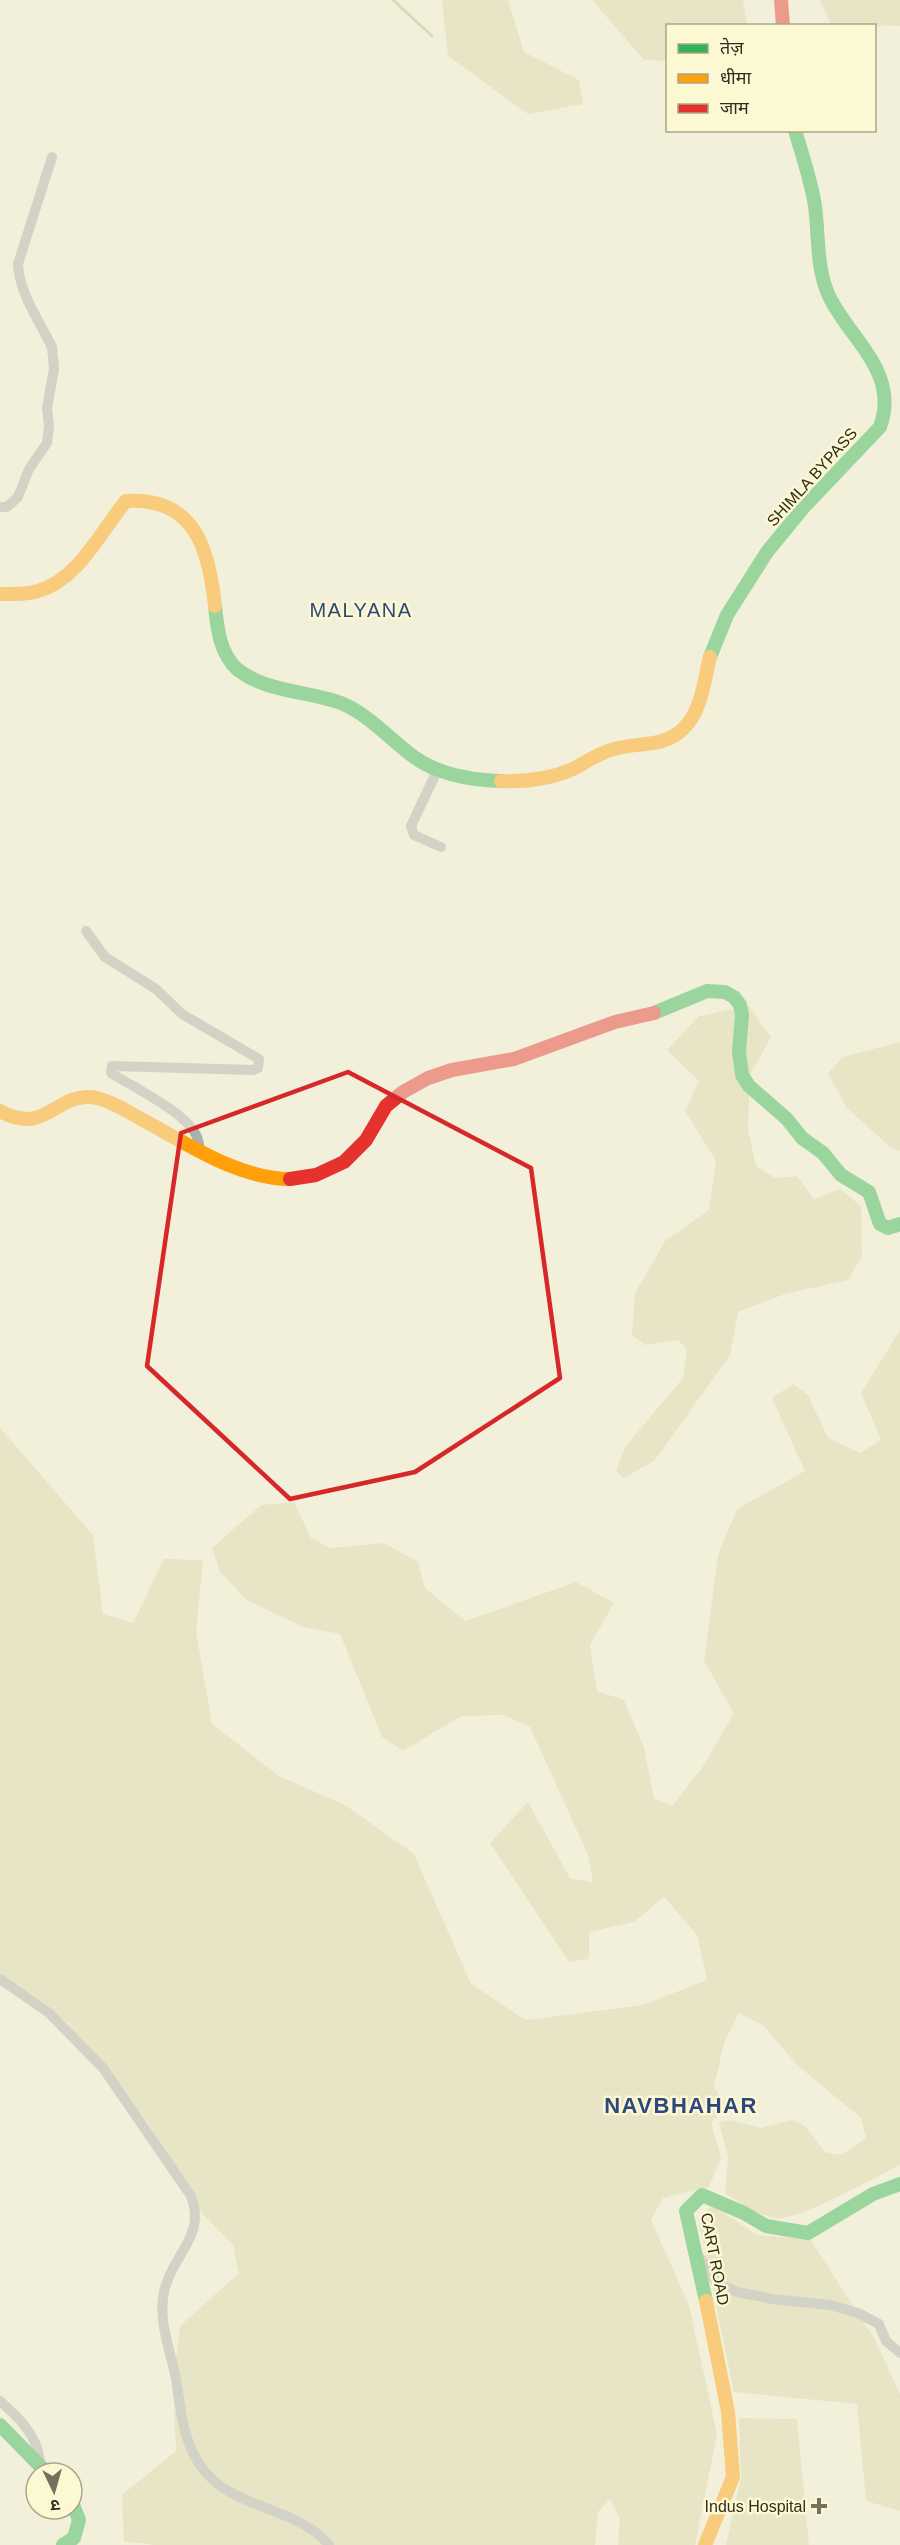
<svg xmlns="http://www.w3.org/2000/svg" width="900" height="2545" font-family="Arial,'Noto Sans Devanagari',sans-serif">
  <style>
    .forest { fill: #dad7ad }
    .lines { fill: none; stroke-linecap: round; stroke-linejoin: round }
    .stream { stroke: #c0bc8d; stroke-width: 3 }
    .street { stroke: #acaeaf; stroke-width: 10 }
    .fast { stroke: #30b455; stroke-width: 14 }
    .slow { stroke: #ff9f0a; stroke-width: 14 }
    .jam { stroke: #e5322d; stroke-width: 14 }
    .marked { fill: none; stroke: #d62828; stroke-width: 4.5; stroke-linejoin: round }
    .poi-dot { fill: #737261; stroke: #fbf8d2; stroke-width: 2 }
    .labels { text-anchor: middle; dominant-baseline: central; stroke-width: 5; stroke-linejoin: round; paint-order: stroke }
    .street-label { font-size: 16px; fill: #2f2e1f; stroke: #fbf8d2 }
    .poi-label { font-size: 16px; fill: #2f2e1f; stroke: #fbf8d2; text-anchor: end }
    .quarter-label { font-size: 20px; letter-spacing: 1.5px; fill: #2e477f; stroke: #fbf8d2 }
    .district-label { font-size: 22px; font-weight: bold; letter-spacing: 1.5px; fill: #2e477f; stroke: #fbf8d2 }
  </style>
  <rect width="100%" height="100%" fill="#f2f0db"/>
  <path class="forest" d="M442,0H508L524,52L579,80L583,104L528,114L448,56Z
    M592,0H743L747,25L668,26L667,61L644,60Z
    M820,0H900V26L831,25Z
    M749,1006L771,1037L750,1075L748,1129L756,1166L775,1178L797,1176L814,1199L840,1189L861,1206L862,1256L848,1280L785,1294L738,1312L730,1355L655,1460L624,1478L616,1471L625,1447L683,1378L687,1349L678,1340L645,1345L632,1335L635,1293L665,1241L709,1210L716,1161L685,1111L699,1081L667,1050L699,1016Z
    M900,1042V1151L891,1148L846,1107L828,1073L843,1057Z
    M900,1330V2165C878,2176 796,2222 776,2218C757,2215 740,2203 725,2193L728,2157L719,2122L731,2120L761,2128L792,2120L805,2126L825,2152L841,2155L866,2138L861,2118L798,2066L764,2026L739,2013L724,2043L714,2087L727,2107L711,2122L721,2158L709,2187L663,2198L651,2220L689,2305L717,2434L695,2545H618L620,2519L610,2499L598,2512L595,2545H154L124,2541L122,2495L176,2451L173,2384L180,2326L239,2273L233,2245L191,2202L148,2123L66,2022L0,1974V1428L93,1535L103,1614L133,1623L164,1559L203,1560L196,1632L212,1724L279,1776L345,1805L414,1854L471,1984L526,2020L643,2005L707,1980L697,1935L664,1897L634,1922L589,1932V1959L569,1962L490,1843L528,1802L570,1878L593,1883L588,1855L530,1727L504,1715L461,1716L403,1751L382,1737L340,1634L303,1627L247,1600L220,1572L212,1548L261,1505L294,1502L311,1538L331,1548L384,1543L418,1562L425,1588L465,1621L576,1582L614,1603L590,1645L597,1691L624,1700L644,1748L654,1798L672,1806L702,1768L734,1713L704,1661L718,1555L737,1509L805,1471L772,1398L793,1384L808,1395L828,1438L860,1453L881,1440L861,1393Z
    M713,2206L757,2235L810,2239L874,2338L900,2394V2511L866,2501L857,2404L734,2392L698,2218Z
    M739,2418L797,2419L809,2545H726L741,2478Z"/>
  <g class="lines">
    <path class="stream" d="M393,0L432,36"/>
    <path class="street" d="M0,507H7L18,497L29,469L47,443L49,426L47,408L54,369L52,347C40,322 19,293 18,264L52,157
      M437,771L411,826L414,835L441,847
      M86,931L105,957L156,989L182,1014L259,1059L258,1068L253,1070L112,1066L111,1073L114,1075C136,1088 183,1112 195,1133C199,1139 199,1145 200,1151
      M0,1979L49,2013L103,2068L191,2196C206,2236 174,2253 165,2288C157,2316 169,2347 175,2374C181,2405 181,2437 200,2465C230,2510 295,2505 329,2545
      M701,2259L716,2282L737,2292L772,2299L830,2305L858,2313L879,2324L886,2341L900,2353
      M0,2401C19,2418 38,2436 40,2462"/>
    <path class="fast" d="M215,606C217,627 220,654 237,669C265,692 308,691 341,703C370,715 389,739 414,757C439,775 471,780 501,781
      M710,657L727,615L767,552L803,508L880,427C900,372 850,340 829,296C816,268 819,235 815,206C811,180 802,155 795,130
      M654,1013L707,991L725,992L734,997L740,1005L742,1015L739,1051L742,1075L749,1086L787,1119L802,1138L823,1153L841,1175L869,1192L880,1224L888,1228L900,1224
      M706,2301L686,2211L702,2195L744,2213L766,2226L808,2233L873,2194L900,2184
      M0,2425L47,2473
      M63,2545L74,2538L79,2520L72,2502"/>
    <path class="slow" d="M0,594C13,594 26,595 38,591C78,580 101,531 126,501C195,497 209,549 215,606
      M501,781C525,782 550,779 573,769C586,762 599,753 614,749C638,742 664,748 683,729C702,711 704,681 710,657
      M0,1111C48,1137 55,1090 97,1098C114,1102 128,1112 143,1120C188,1144 236,1178 290,1179
      M705,2545L733,2477L728,2412L706,2301"/>
    <path class="jam" d="M781,0L783,26
      M290,1179L316,1175L344,1162L366,1140L386,1106L403,1092L428,1078L452,1070L514,1059L615,1022L654,1013"/>
  </g>
  <path d="M0 0H900V2545H0ZM348,1072L531,1168L560,1378L415,1472L290,1499L147,1366L181,1133Z" fill="#f2f0db" fill-opacity=".55" fill-rule="evenodd"/>
  <path class="marked" d="M348,1072L531,1168L560,1378L415,1472L290,1499L147,1366L181,1133Z"/>
  <path class="poi-dot" d="M816 2497h6v6h6v6h-6v6h-6v-6h-6v-6h6z"/>
  <g class="labels">
    <g class="street-label">
      <text transform="translate(812 477) rotate(-48)">SHIMLA BYPASS</text>
      <text transform="translate(715 2259) rotate(79)">CART ROAD</text>
    </g>
    <g class="poi-label">
      <text x="806" y="2506">Indus Hospital</text>
    </g>
    <g class="quarter-label">
      <text x="361" y="610">MALYANA</text>
    </g>
    <g class="district-label">
      <text x="681" y="2105">NAVBHAHAR</text>
    </g>
  </g>
  <rect x="666" y="24" width="210" height="108" fill="#fbf8d2" stroke="#a9a78a" stroke-width="1.5"/>
  <rect x="678" y="44" width="30" height="9" fill="#30b455" stroke="#a9a78a" stroke-width="1.5"/>
  <text x="720" y="54" font-size="18" fill="#2f2e1f">तेज़</text>
  <rect x="678" y="74" width="30" height="9" fill="#ff9f0a" stroke="#a9a78a" stroke-width="1.5"/>
  <text x="720" y="84" font-size="18" fill="#2f2e1f">धीमा</text>
  <rect x="678" y="104" width="30" height="9" fill="#e5322d" stroke="#a9a78a" stroke-width="1.5"/>
  <text x="720" y="114" font-size="18" fill="#2f2e1f">जाम</text>
  <g transform="translate(54 2491) rotate(175)"><circle r="28" fill="#fbf8d2" stroke="#a9a78a" stroke-width="1.5"/>
  <path d="M0-4.5L10 22L0 15L-10 22Z" fill="#737261"/>
  <text y="-9" font-size="16" font-weight="bold" text-anchor="middle" fill="#2f2e1f">उ</text>
  </g>
</svg>
